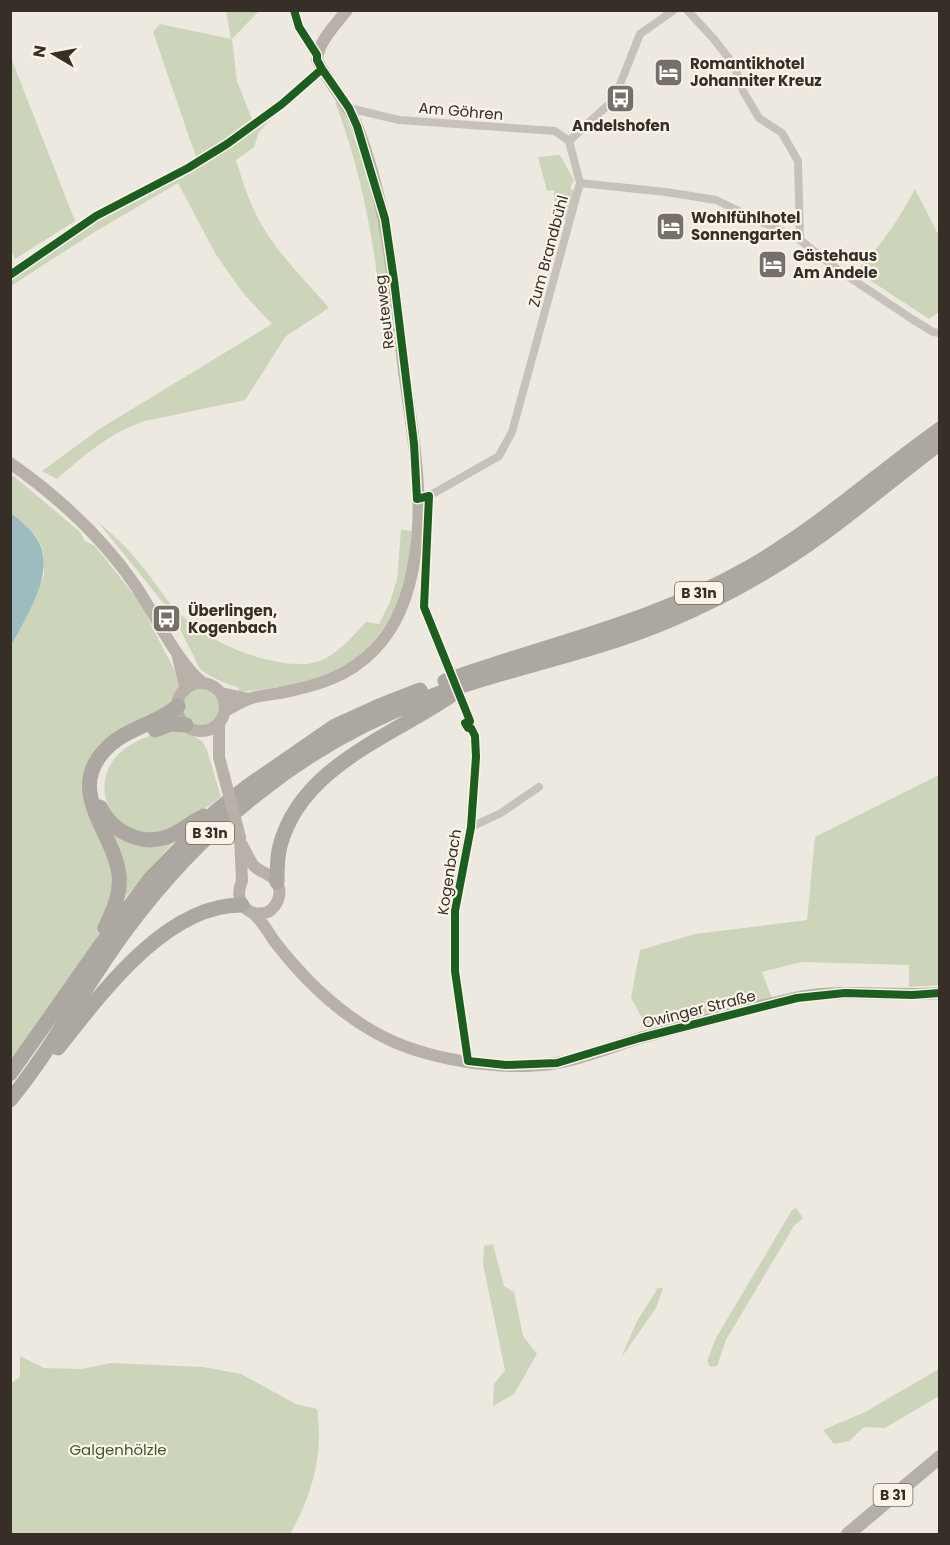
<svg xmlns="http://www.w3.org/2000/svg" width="950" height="1545" font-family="Poppins,sans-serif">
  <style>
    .green { fill: #ccd4ba }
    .water { fill: #9cbcbf }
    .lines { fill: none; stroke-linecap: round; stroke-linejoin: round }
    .street { stroke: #c6c1ba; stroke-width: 8 }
    .secondary { stroke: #b7b1aa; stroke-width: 12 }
    .primary { stroke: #b5afa9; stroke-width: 14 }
    .highway { stroke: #aca7a0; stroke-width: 15 }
    .secondary-bridge { stroke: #b7b1aa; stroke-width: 12 }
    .cycleway-casing { stroke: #faf3e8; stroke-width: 11 }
    .cycleway { stroke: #1b5e20; stroke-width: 8 }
    .labels { text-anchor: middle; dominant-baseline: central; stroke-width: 4.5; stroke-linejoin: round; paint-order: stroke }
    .shield { fill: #faf3e8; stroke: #726962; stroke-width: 1.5 }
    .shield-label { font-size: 14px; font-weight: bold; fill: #372e28 }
    .poi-label { font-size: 15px; font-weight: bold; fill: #372e28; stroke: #faf3e8; text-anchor: start }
    .street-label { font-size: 15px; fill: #372e28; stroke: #faf3e8 }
    .park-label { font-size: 15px; fill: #42562b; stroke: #faf3e8 }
  </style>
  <rect width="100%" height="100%" fill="#ede9e1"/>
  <path class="green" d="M226,11H259L232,39L237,81L253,122L196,157L153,32L160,24L231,39Z
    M11,58L75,221L15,259L10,247Z
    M335,102L339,103C357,141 372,182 379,223C385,252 387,282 391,311H381C374,239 361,170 335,102Z
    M280,109L259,132L254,147L236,160C243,183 251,208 264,229C281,257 307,282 329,308L286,336L245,400L145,421C111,432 84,455 57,479L42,471L101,428L272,324L242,292L215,253L178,183L93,233L11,286V278L87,225L138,196L188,171L239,139Z
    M560,155L574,180L570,188L574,191L568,220L556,217L554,190L547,191L538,157Z
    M915,189L939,236V312L929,319L856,271C880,247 899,220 915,189Z
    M11,474L80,532L85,541L95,546L138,600L178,677L188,687C229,667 239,735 199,731C189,729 182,722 178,713L123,735L91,778L119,876L105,928L11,1074V647L44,575V554L41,545L36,536L11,513Z
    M98,522C116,537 131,552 146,571C157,585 167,602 180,614C209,641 246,657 285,663C293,664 305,665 313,663C335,658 351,638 366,622L379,624L390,602L397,579L401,530L413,531C410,549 409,568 404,586C394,622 364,660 329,675C302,687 268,688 239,692L238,687C229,686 207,675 200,669L173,615Z
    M182,730L202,741L207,750L221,797C205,808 184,825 166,832C157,835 147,833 138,831C101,821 93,775 122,751C139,737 160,731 182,730Z
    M937,776L939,778V985L909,987V965L801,962L762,972L772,998L647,1027L631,998L640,950L695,934L807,920L815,837Z
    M111,828L175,840L124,899Z
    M796,1208L803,1218L794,1226L726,1340L717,1366L710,1367L707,1361L716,1338L792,1210Z
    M493,1244L504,1286L514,1292L523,1336L537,1354L514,1394L493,1406L494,1384L505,1370L483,1264L484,1246Z
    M658,1288H663L656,1308L621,1358L637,1321Z
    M20,1356L44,1368L82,1369L111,1363L203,1367L241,1374L296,1404L317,1409C324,1454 312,1495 290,1534H11V1383L20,1377Z
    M939,1369V1396L885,1428L864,1427L849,1441L834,1444L823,1430L865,1412Z"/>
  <path class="water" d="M11,513C19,520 31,529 37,539C58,571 25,617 11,647Z"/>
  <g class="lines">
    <path class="street" d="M294,10L299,27L317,55
      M687,10L713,38L734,65L743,91L759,118L782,133L798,161L800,240
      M349,108L399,120L555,131L569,141
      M580,183L569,141L609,104L619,87L640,34L674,10
      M417,499L429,496L499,456L512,432L580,183L666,192L716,200L800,240L837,269L912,319L933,332L940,333
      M471,827L501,813L539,787
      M468,1061L455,971V911L471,827L476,757"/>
    <path class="secondary" d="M10,463C57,496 102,537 135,585C154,613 178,664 203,683
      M178,657L185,685L184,691
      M177 707a24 24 0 1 1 48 0a24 24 0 1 1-48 0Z
      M221,693L249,699
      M225,711C233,707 241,702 249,699C258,695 271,695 280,693C316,686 348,677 374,650C399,625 410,591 415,556C425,495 412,431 404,371C394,288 388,205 357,126C347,102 329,83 317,60C318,42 336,24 347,10
      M219,723V757L224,776
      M240,837L242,881C233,900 247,919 268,912C279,905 284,890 274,879C268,873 260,872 254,866C249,860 246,851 242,845
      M253,913C263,922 268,932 275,942C303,978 336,1011 376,1033C424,1060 503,1072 557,1063C585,1058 613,1046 640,1038C691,1024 743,1010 794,998C842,988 891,997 940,993"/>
    <path class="primary" d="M848,1534L940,1457"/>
    <path class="highway" d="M445,681C548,644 651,623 748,568C817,529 875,475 940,429
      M155,730L171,724L186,725
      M100,807C112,832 141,846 167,837C181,832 191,822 204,816
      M277,882C277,870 277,857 280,846C301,766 391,737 453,694
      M105,928C113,911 121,894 119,875C114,832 66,793 104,751C124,728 156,725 178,706
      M58,1048C101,994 166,904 242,905
      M10,1074L100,946L150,879L215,812L248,786L335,726L379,706L420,690
      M10,1100C54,1046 85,985 126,930C165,877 209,831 261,791C310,752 366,721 424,699C505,668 591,654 670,620C708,604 745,585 780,563C836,528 887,483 940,443"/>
    <path class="secondary-bridge" d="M224,776L240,837"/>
    <defs>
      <path id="cycleway" d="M294,10L299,27L317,55V60L322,69L349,108L357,126L385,219L394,280L414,444L417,499L429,496L424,607L470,721L465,723L468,728H471L475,736L476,757L471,827L455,911V971L468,1061L506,1065L557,1063L640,1038L797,998L845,993L912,995L940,993
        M10,275L96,216L188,168L227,144L282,104L322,69"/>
    </defs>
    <use href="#cycleway" class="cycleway-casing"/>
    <use href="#cycleway" class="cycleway"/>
  </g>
  <defs>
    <symbol id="hotel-square" viewBox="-11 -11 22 22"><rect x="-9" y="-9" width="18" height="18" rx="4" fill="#776f69" stroke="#faf3e8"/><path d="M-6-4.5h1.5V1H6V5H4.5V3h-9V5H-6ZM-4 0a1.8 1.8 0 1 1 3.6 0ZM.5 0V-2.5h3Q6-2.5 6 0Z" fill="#fff"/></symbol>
    <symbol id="bus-square" viewBox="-11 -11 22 22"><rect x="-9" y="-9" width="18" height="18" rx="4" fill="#776f69" stroke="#faf3e8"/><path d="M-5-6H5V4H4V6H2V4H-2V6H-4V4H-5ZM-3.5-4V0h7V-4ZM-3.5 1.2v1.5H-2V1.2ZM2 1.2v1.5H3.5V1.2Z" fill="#fff"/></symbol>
  </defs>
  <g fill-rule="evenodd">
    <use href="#hotel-square" x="652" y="56" width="33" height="33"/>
    <use href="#bus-square" x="604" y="82" width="33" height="33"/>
    <use href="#hotel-square" x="654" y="210" width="33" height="33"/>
    <use href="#hotel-square" x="756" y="248" width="33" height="33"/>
    <use href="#bus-square" x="150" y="602" width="33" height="33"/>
  </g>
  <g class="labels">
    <g class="shield">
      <rect x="675" y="582" width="48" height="22" rx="4.5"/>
      <rect x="186" y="822" width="48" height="22" rx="4.5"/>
      <rect x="873.5" y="1484" width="39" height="22" rx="4.5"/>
    </g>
    <g class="shield-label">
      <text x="699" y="593">B 31n</text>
      <text x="210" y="833">B 31n</text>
      <text x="893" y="1495">B 31</text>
    </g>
    <g class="poi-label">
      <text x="690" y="63">Romantikhotel<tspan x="690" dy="17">Johanniter Kreuz</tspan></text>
      <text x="621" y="125" text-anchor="middle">Andelshofen</text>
      <text x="691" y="217">Wohlfühlhotel<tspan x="691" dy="17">Sonnengarten</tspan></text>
      <text x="793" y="255">Gästehaus<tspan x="793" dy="17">Am Andele</tspan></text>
      <text x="188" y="610">Überlingen,<tspan x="188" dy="17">Kogenbach</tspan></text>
    </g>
    <g class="street-label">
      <text transform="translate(461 111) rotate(5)">Am Göhren</text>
      <text transform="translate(548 251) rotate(-75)">Zum Brandbühl</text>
      <text transform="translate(384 312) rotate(-97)">Reuteweg</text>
      <text transform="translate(449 872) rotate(-81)">Kogenbach</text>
      <text transform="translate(699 1009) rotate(-14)">Owinger Straße</text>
    </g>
    <g class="park-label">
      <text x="118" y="1449">Galgenhölzle</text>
    </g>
  </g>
  <rect width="950" height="1545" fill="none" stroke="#372e28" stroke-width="24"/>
  <g transform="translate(54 54) rotate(280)" stroke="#faf3e8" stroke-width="4.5" paint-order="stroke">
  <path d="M0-4.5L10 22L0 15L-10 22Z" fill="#372e28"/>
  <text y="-9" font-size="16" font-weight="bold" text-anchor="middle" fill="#372e28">N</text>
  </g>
</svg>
